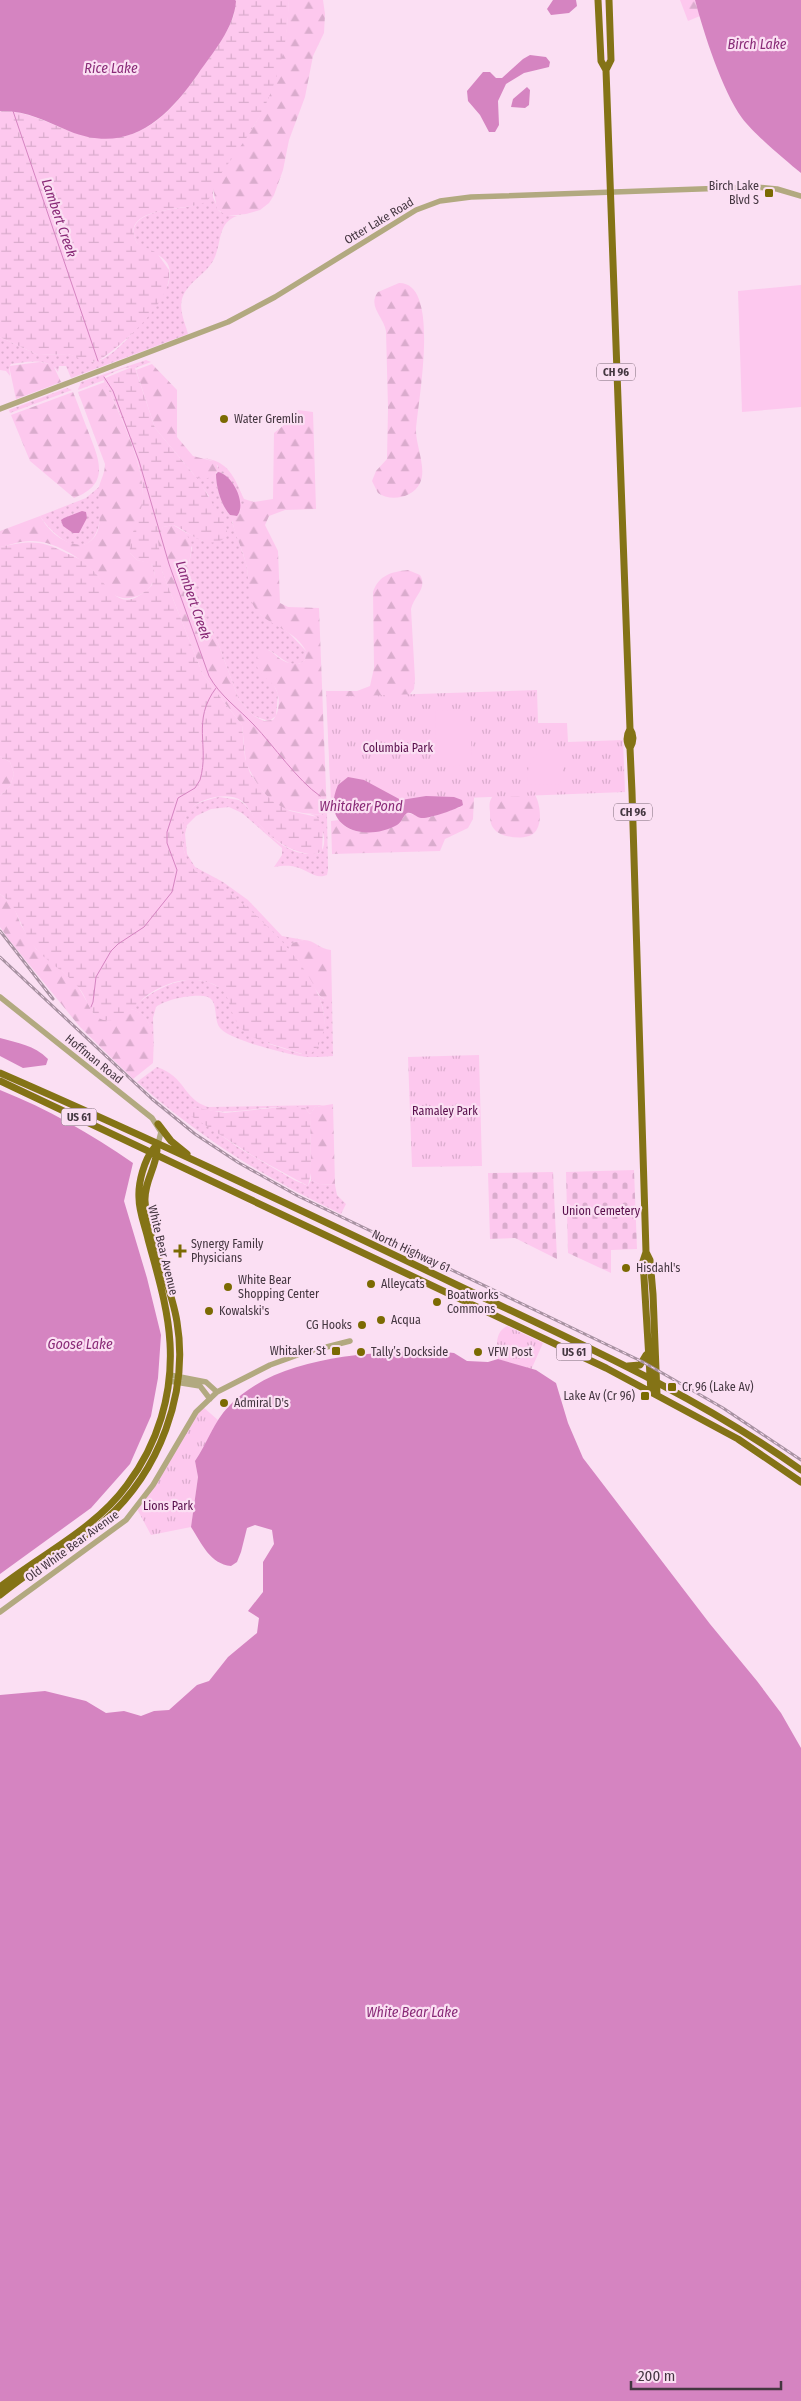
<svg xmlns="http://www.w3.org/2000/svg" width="801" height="2401" font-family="'Fira Sans Condensed',sans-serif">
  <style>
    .grass { fill: url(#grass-dots) }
    .forest { fill: url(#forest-firs) }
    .wetland { fill: url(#wetland-marsh) }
    .cemetery { fill: url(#cemetery-stones) }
    .park { fill: url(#park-tufts) }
    .pitch { fill: #fdc8ee }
    .water { fill: #d584c1 }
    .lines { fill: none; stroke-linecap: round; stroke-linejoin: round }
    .stream { stroke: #d584c1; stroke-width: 1 }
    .minor { stroke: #b2a980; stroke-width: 5.5 }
    .major { stroke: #847316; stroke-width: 7 }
    .rail-casing { stroke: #a892a2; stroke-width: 3 }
    .rail { stroke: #fbdff3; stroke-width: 1; stroke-dasharray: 4; stroke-linecap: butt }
    .poi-dot { fill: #7b6a02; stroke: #fbdff3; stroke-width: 2 }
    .labels { text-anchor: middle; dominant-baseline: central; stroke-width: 4.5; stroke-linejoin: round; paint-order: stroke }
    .shield { fill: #fbdff3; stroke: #7b6976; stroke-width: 1 }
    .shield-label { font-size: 11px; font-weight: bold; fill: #443640 }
    .poi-label { font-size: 12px; fill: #443640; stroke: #fbdff3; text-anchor: start }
    .street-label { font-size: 12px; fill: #443640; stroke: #fbdff3 }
    .park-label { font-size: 12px; fill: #570d4a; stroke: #fbdff3 }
    .water-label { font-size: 14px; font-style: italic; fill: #892a77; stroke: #fbdff3 }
  </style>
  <defs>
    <pattern id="grass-dots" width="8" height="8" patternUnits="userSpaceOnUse" patternTransform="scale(1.25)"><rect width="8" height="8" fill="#fdc8ee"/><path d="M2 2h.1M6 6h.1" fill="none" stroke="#daaccd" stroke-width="1.8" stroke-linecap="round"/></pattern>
    <pattern id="forest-firs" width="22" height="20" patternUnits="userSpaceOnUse" patternTransform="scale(1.25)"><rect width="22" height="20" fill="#fdc8ee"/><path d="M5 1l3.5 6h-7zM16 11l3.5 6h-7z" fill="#daaccd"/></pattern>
    <pattern id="wetland-marsh" width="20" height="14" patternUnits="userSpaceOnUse" patternTransform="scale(1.25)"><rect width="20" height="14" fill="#fdc8ee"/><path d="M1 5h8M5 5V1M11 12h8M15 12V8" fill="none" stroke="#daaccd"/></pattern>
    <pattern id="cemetery-stones" width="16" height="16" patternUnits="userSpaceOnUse" patternTransform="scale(1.25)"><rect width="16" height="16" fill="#fdc8ee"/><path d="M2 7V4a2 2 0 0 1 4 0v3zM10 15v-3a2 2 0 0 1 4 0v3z" fill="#daaccd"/></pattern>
    <pattern id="park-tufts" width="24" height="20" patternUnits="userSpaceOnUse" patternTransform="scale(1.25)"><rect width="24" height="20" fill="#fdc8ee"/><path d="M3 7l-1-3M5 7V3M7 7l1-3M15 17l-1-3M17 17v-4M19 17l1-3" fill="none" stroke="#daaccd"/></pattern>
  </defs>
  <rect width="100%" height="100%" fill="#fbdff3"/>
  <path class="grass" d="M213,188V197L219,211L230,216H237C217,223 222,243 214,259C207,274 187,282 182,299C179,310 185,323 188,334L71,378L66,366H59L58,372C50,357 25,362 11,364L9,367L10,376L6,371L0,370V337L38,355L68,354L94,362C120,358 153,306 168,285C177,255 153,256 137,243C120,210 175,210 192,206C200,204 207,193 213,188Z
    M146,360L151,362L135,368C126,365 113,373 104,377V380L78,390L81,382Z
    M67,388L72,390L10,413L9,410Z
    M203,458C229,461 234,477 244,499L254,502L240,510L236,490L222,473H217L218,466L213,461Z
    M216,473C216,487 221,505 230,515L235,516L232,522L246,563L252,602L261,615L289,633L306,651L305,660C293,672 280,656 269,650L259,652L278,694L276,716L269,721L254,716L239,700L218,643L193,600L189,587L188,570L192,548L185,532L203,541L209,496L194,475L210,477Z
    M99,487C101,503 103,523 94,537C78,560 49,530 40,516L86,498Z
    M219,797L239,800C247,805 251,813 257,821C270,839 295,859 320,853C329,843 322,826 315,816L310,814L327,815L328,870L327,875C314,880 308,869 295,867C289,865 281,866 274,867L282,855V848L242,813L229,807L211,809L196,816L187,825L185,834L187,854L195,867L223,882L248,900L282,936L304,940L292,943L289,950C271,930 252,911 231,895C219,886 202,879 193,869C180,854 176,819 194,806C201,801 211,799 219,797Z
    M193,979L208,982L223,989L228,996L235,1018L269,1044L301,1054L317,1047C326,1029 327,1014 318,995L324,999H332L333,1056C324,1057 315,1057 306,1057C290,1055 229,1040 220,1028C213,1020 219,1002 208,997C196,993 166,999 156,1007L153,1018L154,1052C152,1035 152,1014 131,1009C149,993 168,982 193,979Z
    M157,1067C186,1077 183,1099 208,1107L324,1105L315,1107L310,1114L305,1108C267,1102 231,1119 193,1107L189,1113L239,1148L294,1180L308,1186L311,1180L319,1184L335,1185L337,1195L346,1204L341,1214C263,1177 202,1139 137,1082Z"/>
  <path class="forest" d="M288,0H323L325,14L324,33L313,56L305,97L289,140L283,170L274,195L269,203L260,210L246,214L227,216L217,209L213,188C221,166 241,146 254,126C274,93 290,39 288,0Z
    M680,0H695L700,16L688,21Z
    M399,283C442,282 417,405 416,431C416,446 427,469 420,483C413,498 390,502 378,493L372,481L376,471L387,459L388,408L386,331C384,317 367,306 378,292Z
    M40,362L53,365L61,382L16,399L9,366Z
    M152,364L177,390V437L193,456L216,462L218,470C213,478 204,481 196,477L155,428L136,370Z
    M105,382C119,414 144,462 143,498C142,517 133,534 130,553L137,560L151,563C165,582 138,604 119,597C107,594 103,581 95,573C81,557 52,540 30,541C20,541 10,545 0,547V531L40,516C50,533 63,544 83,545C109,536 96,505 99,487C101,479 105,473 105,464L78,392Z
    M73,392C79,407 84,421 90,436C101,464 108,485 74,498L30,461L11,415Z
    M298,410L313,412L316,509L285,510L269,516L265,525L278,551L280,603L288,607L319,608L327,815L303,813L284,809L271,801L258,786L246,763L242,725L203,675L162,571C158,557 154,540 163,527L173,525L185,532L191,542V552L188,570L190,593L218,643L239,700L254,716L264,721L273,720C280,712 281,695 274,686C265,674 252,673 258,653C268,644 273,655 282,660C287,663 293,664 299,664L305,660L306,651C296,631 272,627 258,612C246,599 250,580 246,564C243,549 234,534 232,519L247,503L273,499L274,433L289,421Z
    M408,570L420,575C428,588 414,596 411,609L415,679L414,689L410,694L474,798L473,819L468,828L445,839L440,851L332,854L331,821L339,820C350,837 380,834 397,824C401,822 403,817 407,813L427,818L461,807L330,781L326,691H357L370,686L374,668L373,592C379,575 391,572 408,570Z
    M0,756L10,762L14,774L10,786L0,796Z
    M495,794L535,795C540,803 543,823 535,832C528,841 502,838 495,830C490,825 490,819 490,812C489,805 489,799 495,794Z
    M0,894L13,905L21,925L36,949L76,983L94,1014C107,1024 121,1017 131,1009C155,1014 154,1044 153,1063L133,1079L80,1027L10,941L0,927Z
    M304,940C315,940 319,949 331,950L332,999L326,1000L320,996L289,950L292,943Z
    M333,1104L335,1185L319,1184L311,1180L310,1114L315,1107Z"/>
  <path class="wetland" d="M235,0H288C290,37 278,82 261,114C249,136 233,157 218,178C214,185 213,196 207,201C192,212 117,204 137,243L157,253L169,270C174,301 121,346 97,362L87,361L68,354L38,355L0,337V111C30,110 53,127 80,134C138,150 170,115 199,72C210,57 220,43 229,27L234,15Z
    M132,367L135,368L155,428L200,482L227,529V536C208,554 188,530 173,525L163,527L158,540L162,571L203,675L242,725L245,758L250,773L263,792L275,803L290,811L317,817L323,827L322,851C315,856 308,854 300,852C282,847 267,835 255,819C251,813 248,806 242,801C229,792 203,797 192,808C177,822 180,852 192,867C197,874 206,878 214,882C224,889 234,897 244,905C275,931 340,995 321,1039C319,1045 316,1050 310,1054C300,1055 291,1050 281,1047C267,1043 251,1039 241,1028C224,1008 236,988 203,981C185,977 164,984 149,994C135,1004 116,1030 97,1017C89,1011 86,996 79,988C66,971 45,962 32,944C20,927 18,906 0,894V796L10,786L14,774L10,762L0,756V547C27,541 41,539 66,553C73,556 81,559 86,564C109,582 117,621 152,585L155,573L152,564L137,560L130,553C128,535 142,516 143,497C144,461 119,411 103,379Z
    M290,1106L305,1108L310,1114L311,1173L308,1186L253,1156L191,1116L188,1111L192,1107L225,1113Z"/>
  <path class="cemetery" d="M634,1170L637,1249L611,1250V1273L568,1253L566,1172Z
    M553,1172L557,1259L515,1238L490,1239L488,1173Z"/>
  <path class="park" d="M537,690L538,723H567L568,742L623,740L625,792L331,803L327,697Z
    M479,1055L482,1166L412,1167L408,1057Z
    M507,1326L543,1343L531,1370L498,1359C497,1346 494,1333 507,1326Z
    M202,1406L219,1421L195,1461L198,1477L191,1527L151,1535L136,1507Z"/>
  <path class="pitch" d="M801,285V407L742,412L738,291Z
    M470,710L472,765L437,767L435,711Z
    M562,749V780L559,784L527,785C527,758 535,749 562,749Z"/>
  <path class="water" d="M0,0H235L236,1C234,29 213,52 198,74C166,120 128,155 69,131C46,121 25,110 0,111Z
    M553,0H576L577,6L569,13L551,15L547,9Z
    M695,0H801V173C785,160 753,133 742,118C722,90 704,34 695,0Z
    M530,55L546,57L550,62L549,67L524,73L506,84L498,101L499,125L495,132H489L480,115L468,101L467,91L483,72H490L496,78H502L523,59Z
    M527,87L530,90L529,105L525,108L511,107L513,99Z
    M218,472C233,475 247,504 237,516L230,515C221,505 216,487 216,474Z
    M82,511L86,512L87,518L79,533H73L63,526L61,520L64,518Z
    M348,777L364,780L401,800L426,796L454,797L462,800L463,805C457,809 429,819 421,818C415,817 413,812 407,813C403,816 402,822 397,825C365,843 319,828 338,785Z
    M0,1038C18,1043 34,1045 48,1059L46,1065L23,1068L0,1056Z
    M0,1090C48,1109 91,1134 133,1163L124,1201L147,1278L161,1335L158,1378L151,1416L130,1464L91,1508L0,1574Z
    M436,1351L454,1353L467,1361L488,1362L498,1359L536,1370L556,1383L568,1423L583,1458L710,1624L757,1681L781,1713L801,1748V2401H0V1695L45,1691L86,1701L106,1713L124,1711L141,1716L154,1711L169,1710L197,1685L209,1681L228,1657L257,1633L259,1618L248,1611L263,1592V1562L274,1544L272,1530L255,1525L247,1528L241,1552L237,1562L231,1566C210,1564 202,1544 191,1527L198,1477L195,1461C207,1444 214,1421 229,1406C278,1355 370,1352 436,1351Z"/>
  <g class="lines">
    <path class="stream" d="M13,111L98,361
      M104,377L113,391L139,461L169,564L209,676C220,696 239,709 254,725C274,746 297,780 320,796
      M91,1007L93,1002L96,977L111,951L118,944L144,927L172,892L177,870L167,843V832L178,798L195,788L200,780C210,746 191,721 216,688"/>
    <path class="minor" d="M0,409L228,322L275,297L416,210L440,201L471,197L756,187L777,189L801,196
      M0,997L152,1118L161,1132L158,1144
      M170,1375L206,1382L217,1392
      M169,1381L200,1386L210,1399
      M0,1612L126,1520L153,1485L196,1412L217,1392L270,1365L303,1353L350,1341"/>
    <path class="major" d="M598,0L601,61L606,70L630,729C626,736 626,742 630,748L632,792L646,1252L643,1261L651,1392
      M606,70L611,60L609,0
      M630,729C634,735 634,741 630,748
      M0,1073C154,1140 305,1212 457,1285C574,1341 695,1394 801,1470
      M0,1081L606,1368L738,1439L801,1482
      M158,1124L171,1141L187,1154
      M646,1252L650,1260L653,1294L657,1395
      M628,1366L640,1365L646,1355
      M0,1587C42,1554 95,1529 127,1485C158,1444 173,1394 170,1343C168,1307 157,1273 148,1239C145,1226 139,1212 139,1198C138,1183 144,1160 154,1148
      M0,1595C14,1584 28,1573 43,1564C64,1549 86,1537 105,1520C159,1472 189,1393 177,1322C171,1283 147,1238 145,1201C144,1182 156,1168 157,1150"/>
    <defs>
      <path id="rail" d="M0,931L53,999
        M0,957L152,1099L195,1134L239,1163L298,1196L643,1362L723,1408L801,1460"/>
    </defs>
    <use href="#rail" class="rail-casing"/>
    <use href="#rail" class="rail"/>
  </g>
  <g class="poi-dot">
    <rect x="764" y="188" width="10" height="10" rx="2.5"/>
    <circle cx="224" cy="419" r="5"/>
    <path d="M177.5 1243.5h5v5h5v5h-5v5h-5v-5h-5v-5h5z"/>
    <circle cx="626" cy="1268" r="5"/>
    <circle cx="371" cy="1284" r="5"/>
    <circle cx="228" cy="1287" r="5"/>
    <circle cx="437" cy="1302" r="5"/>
    <circle cx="209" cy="1311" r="5"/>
    <circle cx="381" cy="1320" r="5"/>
    <circle cx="362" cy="1325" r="5"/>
    <rect x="331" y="1346" width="10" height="10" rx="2.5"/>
    <circle cx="361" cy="1352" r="5"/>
    <circle cx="478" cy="1352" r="5"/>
    <rect x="667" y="1382" width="10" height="10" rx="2.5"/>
    <rect x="640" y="1391" width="10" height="10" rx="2.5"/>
    <circle cx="224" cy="1403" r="5"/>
  </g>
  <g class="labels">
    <g class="shield">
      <rect x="597" y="363.5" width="38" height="17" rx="4"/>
      <rect x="614" y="803.5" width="38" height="17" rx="4"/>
      <rect x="61.5" y="1108.5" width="35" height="17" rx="4"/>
      <rect x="556.5" y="1343.5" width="35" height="17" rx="4"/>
    </g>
    <g class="shield-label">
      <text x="616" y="372">CH 96</text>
      <text x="633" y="812">CH 96</text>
      <text x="79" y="1117">US 61</text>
      <text x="574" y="1352">US 61</text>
    </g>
    <g class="poi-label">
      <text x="759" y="186" text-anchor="end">Birch Lake<tspan x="759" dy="14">Blvd S</tspan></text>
      <text x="234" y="419">Water Gremlin</text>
      <text x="191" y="1244">Synergy Family<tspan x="191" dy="14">Physicians</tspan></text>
      <text x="636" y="1268">Hisdahl's</text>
      <text x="238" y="1280">White Bear<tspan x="238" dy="14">Shopping Center</tspan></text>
      <text x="381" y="1284">Alleycats</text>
      <text x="447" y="1295">Boatworks<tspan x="447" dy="14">Commons</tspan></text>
      <text x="219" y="1311">Kowalski's</text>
      <text x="391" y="1320">Acqua</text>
      <text x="352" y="1325" text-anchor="end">CG Hooks</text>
      <text x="326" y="1351" text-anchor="end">Whitaker St</text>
      <text x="371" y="1352">Tally’s Dockside</text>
      <text x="488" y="1352">VFW Post</text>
      <text x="682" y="1387">Cr 96 (Lake Av)</text>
      <text x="635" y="1396" text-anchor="end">Lake Av (Cr 96)</text>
      <text x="234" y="1403">Admiral D's</text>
    </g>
    <g class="street-label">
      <text transform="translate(379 221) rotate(-31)">Otter Lake Road</text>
      <text transform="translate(94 1059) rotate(39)">Hoffman Road</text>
      <text transform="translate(163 1250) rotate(76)">White Bear Avenue</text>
      <text transform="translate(411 1251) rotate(25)">North Highway 61</text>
      <text transform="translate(72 1546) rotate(-36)">Old White Bear Avenue</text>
    </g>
    <g class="park-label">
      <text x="398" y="748">Columbia Park</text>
      <text x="445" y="1111">Ramaley Park</text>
      <text x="601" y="1211">Union Cemetery</text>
      <text x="168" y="1506">Lions Park</text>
    </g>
    <g class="water-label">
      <text x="757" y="44">Birch Lake</text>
      <text x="111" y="68">Rice Lake</text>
      <text transform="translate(59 218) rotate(71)">Lambert Creek</text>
      <text transform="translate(193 600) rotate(71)">Lambert Creek</text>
      <text x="361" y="806">Whitaker Pond</text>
      <text x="80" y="1344">Goose Lake</text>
      <text x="412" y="2012">White Bear Lake</text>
    </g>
  </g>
  <path d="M631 2381v8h150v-8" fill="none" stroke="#443640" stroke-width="2.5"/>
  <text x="638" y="2381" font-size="15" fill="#443640" stroke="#fbdff3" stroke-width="4" paint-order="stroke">200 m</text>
</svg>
